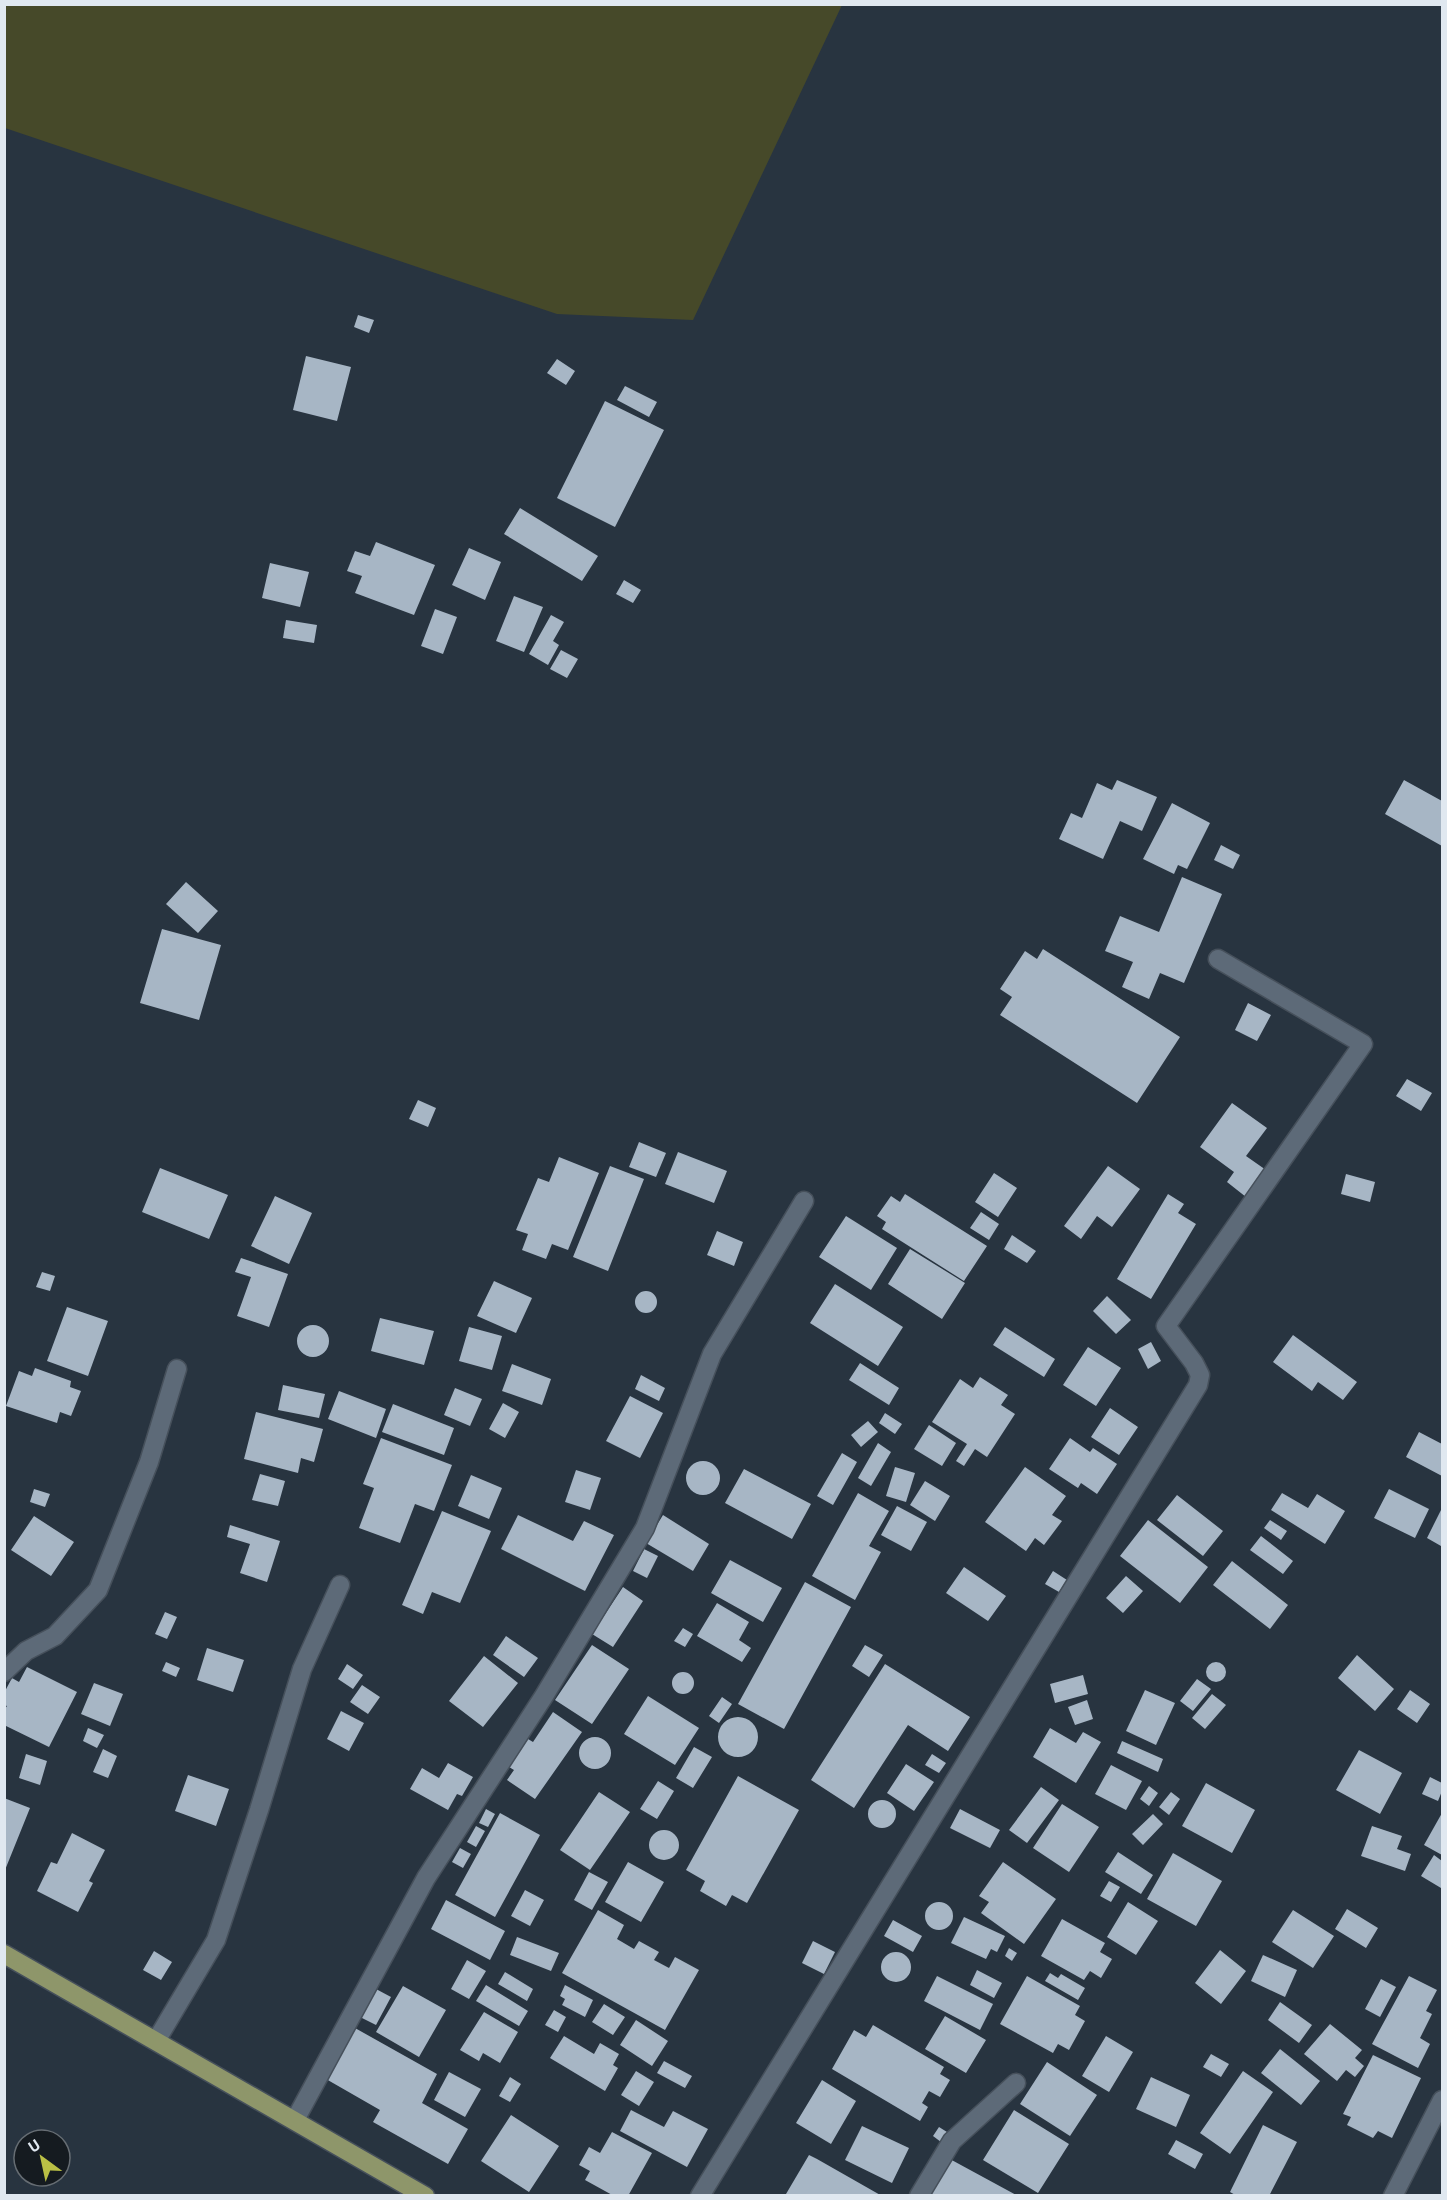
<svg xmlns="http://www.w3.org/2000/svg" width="1447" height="2200" font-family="'Titillium Web',sans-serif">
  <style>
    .green { fill: #464929 }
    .building { fill: #a7b6c5 }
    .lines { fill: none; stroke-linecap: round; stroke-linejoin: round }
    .minor-casing { stroke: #46505b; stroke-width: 21 }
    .major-casing { stroke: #46505b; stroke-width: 21 }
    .minor { stroke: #5d6a78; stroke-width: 18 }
    .major { stroke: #8e966a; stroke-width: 18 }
  </style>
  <rect width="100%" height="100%" fill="#283440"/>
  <path class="green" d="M5,4H842V5L693,320L557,314L5,128Z"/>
  <path class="building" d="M358,315L374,320L369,333L354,327Z
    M306,356L351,367L337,421L293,410Z
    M557,359L575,371L566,385L547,373Z
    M625,386L657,402L649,417L617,400Z
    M605,401L664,430L615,527L557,498Z
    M520,508L598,556L582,581L504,534Z
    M376,542L435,565L414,615L355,593L362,576L347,571L355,551L370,556Z
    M469,548L501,562L485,600L452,585Z
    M270,563L309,572L300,607L262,598Z
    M624,580L641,590L633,603L616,594Z
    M514,596L543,607L524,652L496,641Z
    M435,609L457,617L443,654L421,646Z
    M551,615L564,622L553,641L559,645L548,665L529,654Z
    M286,620L317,625L314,643L283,638Z
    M561,650L578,659L567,678L550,669Z
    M1117,780L1157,797L1142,831L1120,821L1103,859L1059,839L1071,813L1082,818L1097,783L1112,790Z
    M1404,780L1442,801V846L1385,814Z
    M1172,803L1210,823L1187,869L1178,865L1174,874L1143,859Z
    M1221,845L1240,855L1233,869L1214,860Z
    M1182,877L1222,894L1184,983L1160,973L1149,999L1122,987L1133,962L1105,951L1120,916L1159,932Z
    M186,882L218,911L198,933L166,904Z
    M162,929L221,945L199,1020L140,1003Z
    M1043,949L1180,1037L1137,1103L1000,1015L1012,997L1000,989L1025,951L1037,959Z
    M1248,1003L1271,1015L1257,1041L1235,1030Z
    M1407,1079L1432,1093L1421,1111L1396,1096Z
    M418,1100L436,1108L428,1127L409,1119Z
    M1232,1103L1267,1128L1246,1156L1266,1170L1246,1197L1227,1182L1234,1172L1200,1147Z
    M639,1142L666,1153L656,1177L629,1167Z
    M678,1152L727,1171L714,1203L665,1184Z
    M559,1157L599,1173L568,1250L552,1244L546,1259L522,1250L528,1234L516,1230L538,1178L549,1182Z
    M610,1166L644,1179L608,1271L573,1257Z
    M1108,1166L1140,1189L1112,1227L1097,1216L1081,1239L1064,1226Z
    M160,1168L228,1195L209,1239L142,1212Z
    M994,1173L1017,1188L998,1217L975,1202Z
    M1346,1174L1375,1182L1370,1202L1341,1194Z
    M905,1194L987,1246L964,1281L882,1229L886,1222L877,1216L891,1196L900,1202Z
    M1168,1194L1184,1204L1178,1213L1196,1224L1151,1299L1117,1279Z
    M275,1196L312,1213L289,1264L251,1246Z
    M981,1212L999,1224L989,1240L970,1228Z
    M846,1216L897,1248L871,1290L819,1257Z
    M717,1231L743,1242L734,1266L707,1255Z
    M1012,1235L1036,1251L1027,1263L1004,1249Z
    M910,1249L965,1283L942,1319L888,1284Z
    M241,1258L288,1274L269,1327L237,1316L251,1277L235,1272Z
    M42,1272L55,1276L50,1291L36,1287Z
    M494,1281L532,1298L516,1333L477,1316Z
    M835,1284L903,1327L878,1366L810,1323Z
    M635 1302a11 11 0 1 1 22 0a11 11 0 1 1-22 0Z
    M1107,1296L1131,1320L1116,1334L1093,1311Z
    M67,1307L108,1321L88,1376L47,1361Z
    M380,1318L434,1331L424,1365L371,1351Z
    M297 1341a16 16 0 1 1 32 0a16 16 0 1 1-32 0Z
    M469,1327L502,1336L492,1370L459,1361Z
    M1005,1327L1055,1359L1044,1377L993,1345Z
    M1293,1335L1357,1382L1343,1400L1318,1382L1312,1391L1273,1362Z
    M1151,1342L1161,1361L1148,1369L1138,1349Z
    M1088,1347L1121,1368L1096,1406L1063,1385Z
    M860,1363L899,1388L889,1405L849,1380Z
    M512,1364L551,1379L542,1405L502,1391Z
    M35,1368L71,1381L70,1387L81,1391L71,1416L60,1412L57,1423L6,1406L19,1371L32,1376Z
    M641,1375L665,1388L659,1401L635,1389Z
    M980,1377L1008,1395L1001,1405L1015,1414L987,1457L975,1449L964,1466L956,1461L967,1444L932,1422L960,1379L973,1388Z
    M283,1385L325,1394L319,1418L278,1410Z
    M455,1388L482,1399L470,1426L444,1415Z
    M339,1391L386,1409L376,1438L328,1419Z
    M630,1396L663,1413L640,1458L606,1441Z
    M503,1403L519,1412L505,1438L489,1429Z
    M393,1404L454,1428L444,1455L382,1432Z
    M1110,1408L1138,1427L1119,1455L1091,1437Z
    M256,1412L323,1429L314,1462L301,1458L298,1473L244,1459Z
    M885,1413L902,1424L895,1434L879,1423Z
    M868,1421L878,1432L861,1447L851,1435Z
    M929,1425L956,1443L942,1466L914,1449Z
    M1419,1432L1442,1444V1476L1406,1457Z
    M381,1438L452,1465L434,1511L415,1504L400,1543L359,1528L374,1488L363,1484Z
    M1070,1438L1090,1452L1093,1448L1117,1464L1097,1494L1081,1483L1078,1488L1049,1469Z
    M878,1443L891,1452L871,1486L858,1478Z
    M842,1453L857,1462L833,1505L817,1496Z
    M686 1478a17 17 0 1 1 34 0a17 17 0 1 1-34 0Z
    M895,1467L915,1473L906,1502L886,1496Z
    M1025,1467L1066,1496L1052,1515L1062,1521L1044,1545L1035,1538L1026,1551L985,1522Z
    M744,1469L811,1504L792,1539L725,1503Z
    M576,1470L601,1478L590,1510L565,1502Z
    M260,1474L285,1481L278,1506L252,1500Z
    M471,1475L502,1488L489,1519L458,1506Z
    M925,1481L950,1496L935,1521L910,1505Z
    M34,1489L50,1494L45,1507L30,1502Z
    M1389,1489L1429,1509L1415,1538L1374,1518Z
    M858,1493L889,1511L869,1546L881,1552L855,1600L812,1576Z
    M1282,1493L1308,1508L1317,1494L1345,1511L1325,1544L1271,1510Z
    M1177,1495L1223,1531L1203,1556L1157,1520Z
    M897,1506L927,1522L911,1551L881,1535Z
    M1442,1508V1543L1441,1546L1427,1538Z
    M442,1511L491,1531L460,1603L432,1592L423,1614L402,1605Z
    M518,1515L573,1541L584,1521L614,1535L585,1591L501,1549Z
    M663,1515L709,1544L693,1571L646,1543Z
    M34,1516L74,1542L51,1576L11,1550Z
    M1148,1520L1208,1567L1180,1603L1120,1556Z
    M1270,1520L1287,1531L1281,1540L1264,1528Z
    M230,1525L280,1541L267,1582L240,1573L250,1544L227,1537Z
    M1261,1536L1293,1561L1283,1574L1250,1550Z
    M644,1549L658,1556L647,1578L633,1571Z
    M730,1560L782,1588L763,1622L711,1593Z
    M1232,1561L1288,1605L1270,1629L1213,1585Z
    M964,1567L1006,1596L988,1621L946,1593Z
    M1053,1571L1067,1580L1059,1592L1045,1584Z
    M1126,1576L1143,1591L1123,1613L1106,1598Z
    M805,1582L851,1607L784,1729L738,1704Z
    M623,1587L643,1601L613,1647L592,1634Z
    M717,1603L749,1622L739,1640L751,1648L742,1662L697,1636Z
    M165,1612L177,1617L167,1639L155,1634Z
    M683,1628L693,1634L685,1647L674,1641Z
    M506,1636L538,1658L524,1677L493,1655Z
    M592,1645L629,1669L592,1724L555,1700Z
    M865,1645L883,1655L869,1677L852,1666Z
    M207,1648L244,1660L233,1692L197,1680Z
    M1357,1655L1394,1689L1375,1711L1338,1678Z
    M484,1656L518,1683L483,1727L449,1701Z
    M1206 1672a10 10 0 1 1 20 0a10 10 0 1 1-20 0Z
    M166,1662L180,1668L176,1677L162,1671Z
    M347,1664L363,1675L353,1689L338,1679Z
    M885,1664L970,1717L948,1751L908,1725L854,1808L811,1780Z
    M27,1667L77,1692L49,1747L4,1725V1710L7,1706L4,1705V1693L12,1678L19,1682Z
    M672 1683a11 11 0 1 1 22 0a11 11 0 1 1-22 0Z
    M1083,1675L1088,1694L1055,1703L1050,1684Z
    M1197,1679L1211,1689L1193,1711L1180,1701Z
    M94,1683L123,1694L110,1726L81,1714Z
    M362,1685L380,1697L368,1714L350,1702Z
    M1145,1690L1175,1703L1156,1745L1126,1731Z
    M1410,1690L1430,1704L1417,1723L1397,1709Z
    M1212,1694L1226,1705L1205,1729L1192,1718Z
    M648,1696L699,1728L675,1765L624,1734Z
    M722,1697L732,1704L719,1723L709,1716Z
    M1087,1700L1093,1719L1075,1725L1068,1707Z
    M341,1711L364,1723L349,1751L327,1739Z
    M553,1712L582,1732L535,1799L507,1780L514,1770L509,1767L528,1739L533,1742Z
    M718 1737a20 20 0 1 1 40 0a20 20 0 1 1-40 0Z
    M88,1728L104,1735L97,1748L83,1741Z
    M1050,1728L1076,1743L1083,1732L1101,1742L1076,1783L1033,1757Z
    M579 1753a16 16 0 1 1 32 0a16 16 0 1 1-32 0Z
    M1122,1741L1163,1759L1158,1772L1117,1753Z
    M694,1747L712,1757L693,1788L676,1778Z
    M103,1749L117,1756L108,1778L93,1772Z
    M1359,1750L1402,1773L1380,1814L1336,1790Z
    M26,1754L47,1761L40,1785L19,1778Z
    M932,1754L946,1763L939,1773L925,1765Z
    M448,1763L473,1777L462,1796L457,1794L448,1810L410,1789L422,1768L439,1778Z
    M906,1764L934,1782L914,1811L887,1793Z
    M1111,1765L1142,1781L1126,1810L1095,1794Z
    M188,1775L229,1789L216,1826L175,1811Z
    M738,1776L799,1810L747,1903L732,1895L726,1906L700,1891L705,1881L686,1870Z
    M1430,1777L1442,1783V1791L1438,1801L1422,1794Z
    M658,1781L674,1791L657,1819L640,1809Z
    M1206,1783L1255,1810L1232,1853L1182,1826Z
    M1149,1786L1158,1793L1149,1806L1140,1799Z
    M1041,1787L1059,1800L1027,1843L1009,1830Z
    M599,1792L630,1812L590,1870L560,1850Z
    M1171,1792L1180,1799L1169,1815L1159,1807Z
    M4,1798L30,1808L5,1870H4Z
    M868 1814a14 14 0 1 1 28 0a14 14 0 1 1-28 0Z
    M1062,1804L1099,1827L1069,1872L1033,1848Z
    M486,1809L495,1814L488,1827L479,1823Z
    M960,1809L1000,1830L990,1848L950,1828Z
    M500,1813L540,1835L495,1917L455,1895Z
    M1442,1813V1855L1424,1845Z
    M1153,1814L1163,1824L1143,1845L1132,1834Z
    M476,1826L485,1831L476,1847L467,1842Z
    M1372,1826L1402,1836L1397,1849L1411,1854L1405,1871L1361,1856Z
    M649 1845a15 15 0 1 1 30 0a15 15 0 1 1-30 0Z
    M72,1833L105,1850L89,1881L93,1883L78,1912L37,1891L51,1862L57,1864Z
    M460,1848L471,1854L463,1868L452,1862Z
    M1118,1852L1153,1875L1141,1894L1105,1872Z
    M1173,1853L1222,1881L1196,1926L1147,1899Z
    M1434,1855L1442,1861L1441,1888L1421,1876Z
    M628,1862L664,1882L641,1922L605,1902Z
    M1003,1862L1056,1899L1024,1944L981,1913L989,1902L979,1896Z
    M589,1872L608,1882L592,1910L574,1900Z
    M1109,1881L1120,1887L1111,1902L1100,1896Z
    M525,1890L544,1900L530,1926L511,1916Z
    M446,1900L505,1931L490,1960L431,1929Z
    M1128,1902L1158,1921L1136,1955L1107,1937Z
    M925 1916a14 14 0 1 1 28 0a14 14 0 1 1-28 0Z
    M1347,1909L1378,1928L1366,1948L1335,1929Z
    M598,1910L624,1925L617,1939L634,1949L639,1941L659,1952L654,1960L669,1968L675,1957L699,1970L665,2030L562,1973Z
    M1293,1910L1334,1936L1313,1968L1272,1942Z
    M964,1917L1005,1936L997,1952L991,1949L986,1959L951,1943Z
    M1062,1919L1105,1943L1100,1952L1112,1959L1101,1978L1090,1971L1084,1980L1041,1956Z
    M893,1920L922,1936L913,1952L884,1936Z
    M517,1937L559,1953L551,1971L510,1955Z
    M813,1941L835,1952L824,1974L802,1963Z
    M1009,1948L1017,1953L1012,1961L1005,1956Z
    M1220,1950L1246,1971L1221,2004L1195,1983Z
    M154,1951L172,1962L161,1980L143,1970Z
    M881 1967a15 15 0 1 1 30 0a15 15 0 1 1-30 0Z
    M1263,1955L1297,1970L1285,1997L1251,1981Z
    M467,1960L486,1971L469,1999L451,1989Z
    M977,1970L1002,1983L994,1998L970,1985Z
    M505,1972L533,1989L527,2001L498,1984Z
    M1050,1973L1058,1978L1061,1974L1085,1988L1078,2000L1045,1981Z
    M937,1976L993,2004L980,2030L924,2001Z
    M1027,1976L1080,2006L1075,2015L1085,2021L1069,2050L1058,2044L1053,2053L1000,2024Z
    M1409,1976L1437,1990L1426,2011L1432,2014L1420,2038L1430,2044L1418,2068L1372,2044Z
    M1381,1979L1396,1987L1380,2017L1365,2009Z
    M486,1985L528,2011L519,2026L476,2001Z
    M565,1985L593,2000L585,2017L562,2005L565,1999L560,1996Z
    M403,1986L446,2010L419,2057L376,2032Z
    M376,1989L391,1997L376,2025L360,2017Z
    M1280,2002L1312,2025L1299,2043L1268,2020Z
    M604,2004L625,2017L613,2035L592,2022Z
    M554,2010L566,2017L558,2032L545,2025Z
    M484,2012L518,2032L500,2063L483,2053L479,2061L460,2050Z
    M945,2016L986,2040L966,2073L925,2049Z
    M636,2020L668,2041L652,2066L620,2045Z
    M1330,2024L1362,2050L1355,2058L1364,2066L1355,2077L1346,2070L1337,2081L1304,2054Z
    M873,2025L944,2067L940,2074L950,2080L940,2097L929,2091L922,2103L928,2107L920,2121L832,2069L854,2030L866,2037Z
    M355,2028L437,2074L422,2103L468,2129L448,2164L373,2122L380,2110L326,2079Z
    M564,2036L594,2054L600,2043L619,2054L613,2065L618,2068L605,2091L550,2058Z
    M1106,2036L1133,2052L1109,2092L1082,2076Z
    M1280,2049L1320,2081L1301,2105L1261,2073Z
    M1211,2054L1229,2064L1221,2077L1203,2067Z
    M1373,2055L1421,2078L1392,2138L1378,2131L1373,2138L1347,2125L1351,2117L1343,2114Z
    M664,2061L692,2076L685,2088L657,2073Z
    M1047,2062L1097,2095L1070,2136L1020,2104Z
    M636,2071L654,2082L639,2106L621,2095Z
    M1243,2071L1273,2092L1230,2154L1200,2133Z
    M449,2072L481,2089L465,2117L434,2100Z
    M510,2077L521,2084L510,2102L499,2096Z
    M1151,2077L1190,2095L1176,2127L1136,2109Z
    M822,2080L856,2101L831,2144L796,2123Z
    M631,2110L664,2127L673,2111L708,2129L687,2167L620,2131Z
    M1014,2110L1069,2144L1038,2193L983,2160Z
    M511,2115L559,2146L529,2192L481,2161Z
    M1263,2125L1297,2142L1269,2196H1237L1230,2192Z
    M862,2126L909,2148L892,2183L845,2160Z
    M939,2127L947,2132L941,2142L933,2136Z
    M612,2132L652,2153L628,2196H614L585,2180L590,2171L579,2165L589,2147L600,2153Z
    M1176,2140L1203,2154L1195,2169L1168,2154Z
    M809,2155L817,2159L882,2196H788L786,2194Z
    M948,2158L1018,2196H927Z"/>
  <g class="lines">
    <defs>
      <path id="minor" d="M4,1672L26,1651L55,1636L98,1590L149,1462L177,1369
        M156,2041L216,1940L259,1810L302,1669L340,1585
        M295,2120L426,1878L544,1696L645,1528L712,1354L804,1201
        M700,2196L1198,1385L1200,1375L1194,1363L1166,1326L1363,1044L1218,959
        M919,2196L952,2141L1016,2083
        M1393,2196L1442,2100"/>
      <path id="major" d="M4,1954L425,2196"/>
    </defs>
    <use href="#minor" class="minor-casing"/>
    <use href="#major" class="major-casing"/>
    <use href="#minor" class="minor"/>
    <use href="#major" class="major"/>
  </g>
  <rect width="1447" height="2200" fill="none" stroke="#e0e8f0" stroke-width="12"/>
  <g transform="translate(42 2158) rotate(327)"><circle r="28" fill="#151b20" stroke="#666d73" stroke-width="1.5"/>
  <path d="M0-4.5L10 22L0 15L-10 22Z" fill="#bac045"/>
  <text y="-9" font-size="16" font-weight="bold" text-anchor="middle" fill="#e0e8f0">U</text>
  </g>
</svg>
